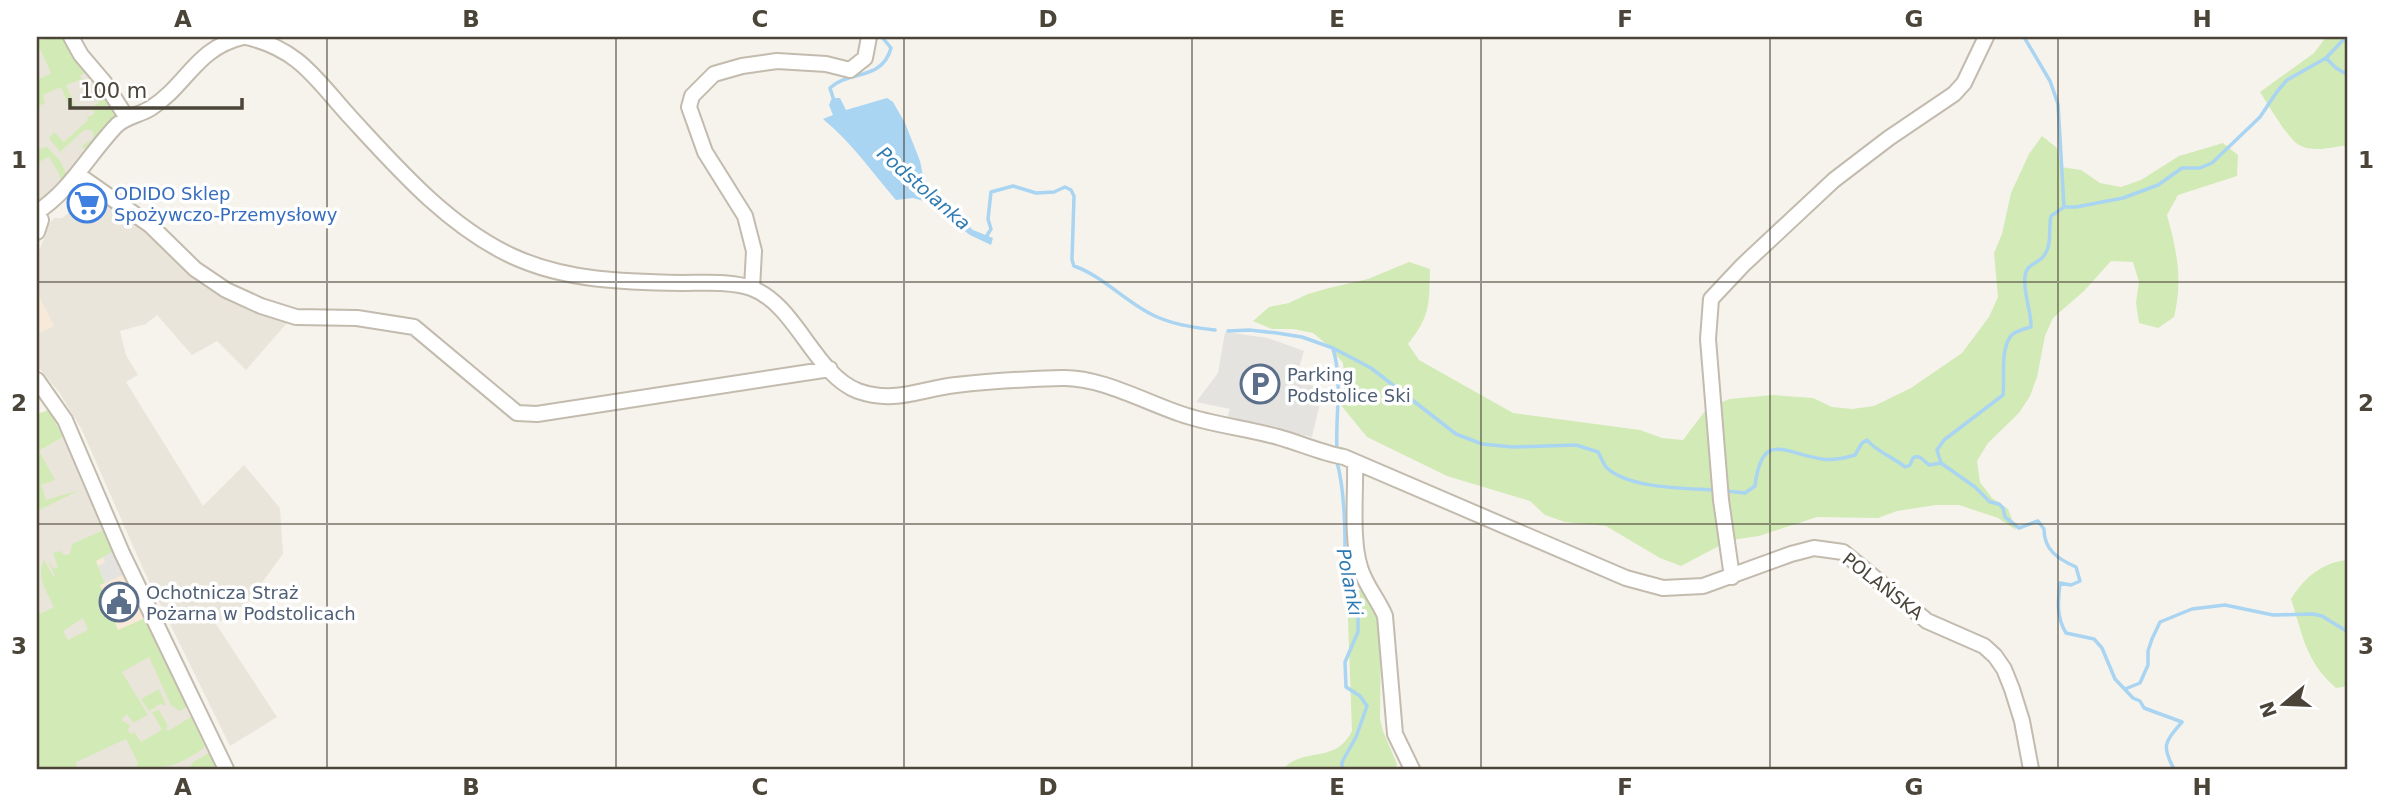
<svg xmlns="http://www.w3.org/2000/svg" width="2385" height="806" font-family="'DejaVu Sans',sans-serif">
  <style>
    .residential { fill: #eae5da }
    .commercial { fill: #f7ead8 }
    .green { fill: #d2eab5; fill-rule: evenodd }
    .parking { fill: #e5e3e0 }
    .water { fill: #a9d4f2 }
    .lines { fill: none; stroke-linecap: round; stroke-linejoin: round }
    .stream { stroke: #a9d4f2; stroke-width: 3.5 }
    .minor-casing { stroke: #c2bbae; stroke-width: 18 }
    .minor { stroke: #fff; stroke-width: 14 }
    .grid { fill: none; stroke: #4b4439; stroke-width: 2; stroke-opacity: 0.55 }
    .labels { text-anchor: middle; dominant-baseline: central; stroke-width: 7; stroke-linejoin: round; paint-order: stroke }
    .shop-label { font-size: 18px; fill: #366cbe; stroke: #fff; text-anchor: start }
    .service-label { font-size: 18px; fill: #4e5e75; stroke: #fff; text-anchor: start }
    .street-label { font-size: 18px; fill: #4b4439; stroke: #fff }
    .water-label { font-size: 19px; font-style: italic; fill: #2e7ab2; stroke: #fff }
    .neatline { fill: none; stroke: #4b4439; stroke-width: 2.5 }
    .grid-label { font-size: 23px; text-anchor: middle; font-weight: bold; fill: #4b4439 }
  </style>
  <rect width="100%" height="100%" fill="#f6f3ec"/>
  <path class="residential" d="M37,37H60L95,78L112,104L88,153L67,174L68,177L53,197L37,201Z
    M85,184L135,218L193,272L256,312L288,322L246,370L217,341L192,355L157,315L146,324L120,331L126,355L138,375L126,382L203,506L244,465L280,508L283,554L248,602L216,624L277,717L230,746L144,571L82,430L59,392L37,366V333L54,326L38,297L37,298V255L46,234L44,230L54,218H62L72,210L68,201Z
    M63,437L143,620L216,769H57L37,715V464L39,451Z"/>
  <path class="commercial" d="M39,296L54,326L37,333V298Z
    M114,551L147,623L117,631L95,579L96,561Z"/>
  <path class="green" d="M49,37H66L117,115L114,122L89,154L82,146L94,138L92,130H84L60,152L49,138L54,132L64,142L88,120L87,117L95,114L92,107L99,103L98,99L101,97L93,81L90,82L86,73L80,75L82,79L66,85L75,106L73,109L70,108L61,87L43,95L45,103L39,106L37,101V75L39,79L51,73L37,42Z
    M2326,37H2348V145C2333,147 2314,153 2299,145C2288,139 2268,104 2260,92L2314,53Z
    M2042,136L2057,148L2061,167L2081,170L2100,183L2121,187L2141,180L2179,156L2223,143L2238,155L2237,176L2178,195L2167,215C2177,251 2183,280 2174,317L2158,328L2139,323L2136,303L2139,282L2133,262L2111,261L2084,291L2053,318L2045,336L2037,377L2030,396L2019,413L1988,443L1977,461L1980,482L1992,498L2008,509L2016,530L1998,518L1959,505H1936L1897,511L1878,518L1817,517L1759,536L1738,539L1717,547L1681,566L1660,558L1606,526L1565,522L1545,515L1530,501L1447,476L1367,437L1340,404L1345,384L1343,363L1330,347L1313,333L1293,329H1272L1253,321L1269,307L1289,303L1308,294L1329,288L1368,279L1409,262L1430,269C1429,304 1431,315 1408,344L1419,360L1513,413L1640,430L1662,438L1683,440L1708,407L1730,399L1772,395L1813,398L1832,407L1852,409L1874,406L1911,388L1962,353L1989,317L1998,297L1994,253L2002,234L2011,193L2029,154Z
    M47,147L60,161L68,177L61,183L59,173L49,157L37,163V149Z
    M49,410L63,437L39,451L55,480L41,485L46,500L80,490L37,511V414Z
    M104,530L114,551L96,561L105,583L100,585L118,630L143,619L146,620L187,707L179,711L171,705L149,657L122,672L148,715L133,723L127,714L121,720L130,725L128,730L130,734L134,732L141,742L162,730L152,712L159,710L168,726L166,728L168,731L191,717L205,747C180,765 167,769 136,769L138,763L126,739L76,762L77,769H37V615L54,607C46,591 36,576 44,560L53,576H55L47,559L54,569L58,567L53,553L60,551L64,555L70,554L72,544ZM83,618L88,630L68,640L63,631Z
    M2348,560V686L2336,688C2306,662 2303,636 2291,599C2304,578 2322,562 2348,560Z
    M1360,590C1375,607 1377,609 1381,632L1380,719L1383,731L1397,764L1396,769H1283C1304,746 1335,765 1352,731L1347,592Z
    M159,689L166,705L160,704L149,711L141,699Z
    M209,753L216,769H189L193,762Z"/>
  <path class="parking" d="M1225,332L1268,338L1304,351L1296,378L1323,390L1312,437L1227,418L1230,409L1196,402L1218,373Z
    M114,551L125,574L105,583L98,566L105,562L103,557Z"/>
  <path class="water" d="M835,98H840L846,110L887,98L893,102L905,123L920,161L923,176L937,197L973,230L993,238L991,245L970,235L927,202L913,198L896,200C872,172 852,143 823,119L833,115L829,105L831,100Z"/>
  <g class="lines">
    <path class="stream" d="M2024,37L2050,81L2058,104L2064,207
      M2326,58L2336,68L2348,75
      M834,101L830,88C849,70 882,81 891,48L882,37
      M986,237L991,229L988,219L991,192L1013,186L1036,193L1054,192L1065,187L1071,190L1074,196L1072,260L1074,266C1105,277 1126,303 1155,316C1174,325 1195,328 1215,330
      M1228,331L1249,330L1277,333L1302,337L1333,348L1371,368L1456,434L1482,444L1513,447L1576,445L1598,452C1601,457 1603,463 1606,467C1628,489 1685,488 1715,490
      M1333,349C1343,380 1335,418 1337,451
      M1337,462C1344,488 1345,518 1345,546C1345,560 1344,563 1349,578L1352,580L1353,605L1358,608V632L1345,662L1346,687L1360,696L1367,706L1356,737L1342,762V769
      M1941,463L1937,450L1944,440L2003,395C2005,377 2000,353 2010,337C2014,331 2024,329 2031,327C2032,314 2023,293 2025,277C2026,265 2034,265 2042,258C2053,247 2048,230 2051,216L2064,207H2076L2123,198L2158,185L2182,168H2200L2212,163L2260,117L2276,93L2287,80L2326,58L2346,37
      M1941,463L1975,487L1990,502L1999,504L2003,508L2005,517L2019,528L2038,521L2044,529C2044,550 2058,559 2076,567L2080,581L2071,585L2060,583C2058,601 2056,616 2066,633L2094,639L2102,648L2115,679L2133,698L2140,701L2144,708L2182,722C2165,742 2161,745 2174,769
      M1726,491L1745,493L1755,486C1762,429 1785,454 1822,459C1833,461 1845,458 1855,455L1862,443L1867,440C1877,452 1893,457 1905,467L1910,465L1913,458C1920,454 1924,461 1929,465L1941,463
      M2125,689L2140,683L2148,665V651L2152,639L2160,622L2192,609L2225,605L2273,615L2313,614L2322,616L2348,632"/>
    <defs>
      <path id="minor" d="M71,37L81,55L104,82L127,118
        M246,37C300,49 317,81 352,119C399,170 448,226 512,256C566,281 625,282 683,283C705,283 731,281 751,288C796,304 814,374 858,391C895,404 920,389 956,385C991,381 1027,379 1062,378C1101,377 1145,402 1181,414C1213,425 1246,428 1278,437C1300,443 1321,453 1344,457L1626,578L1663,588L1703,586L1791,554L1814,548L1843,552L1927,621L1984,646L1995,656L2004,669L2012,689L2022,721L2031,769
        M77,174L150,225L195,269L226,290L261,306L296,317L357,318L414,327L517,413L537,414L830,369
        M37,212C71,190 89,154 117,125C127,116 140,115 151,108C187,85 196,48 243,37
        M37,212L41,220L37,232
        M752,288L754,251L745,216L705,152L689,107L692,96L714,74L742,66L777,61L826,64L850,70L865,58L869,37
        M37,380L65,420L122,553L226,769
        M1355,462C1356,492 1351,539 1360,567C1365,585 1378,599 1385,616L1395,734L1412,769
        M1732,577L1721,500L1708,339L1711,299L1743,265L1834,180L1889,138L1954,94L1964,83L1986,37"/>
    </defs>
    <use href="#minor" class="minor-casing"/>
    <use href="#minor" class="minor"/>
  </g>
  <path class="grid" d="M327,37V769M616,37V769M904,37V769M1192,37V769M1481,37V769M1770,37V769M2058,37V769M37,282H2348M37,524H2348"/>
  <defs>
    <symbol id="supermarket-ring" viewBox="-11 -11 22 22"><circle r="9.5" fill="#fff" stroke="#3f7fe0" stroke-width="1.5"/><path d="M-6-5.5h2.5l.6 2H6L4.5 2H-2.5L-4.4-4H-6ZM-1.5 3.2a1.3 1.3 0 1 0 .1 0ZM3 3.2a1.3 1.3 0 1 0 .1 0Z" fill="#3f7fe0"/></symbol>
    <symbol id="parking-ring" viewBox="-11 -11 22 22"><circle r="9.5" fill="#fff" stroke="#5c6f8a" stroke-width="1.5"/><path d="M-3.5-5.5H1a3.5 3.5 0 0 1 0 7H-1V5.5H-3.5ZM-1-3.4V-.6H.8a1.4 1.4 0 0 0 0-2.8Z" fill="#5c6f8a"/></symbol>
    <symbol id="civic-ring" viewBox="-11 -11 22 22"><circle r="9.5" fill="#fff" stroke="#5c6f8a" stroke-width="1.5"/><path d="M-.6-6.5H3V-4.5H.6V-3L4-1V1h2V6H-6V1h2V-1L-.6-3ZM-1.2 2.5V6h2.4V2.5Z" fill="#5c6f8a"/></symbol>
  </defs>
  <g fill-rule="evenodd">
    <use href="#supermarket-ring" x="65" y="181" width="44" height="44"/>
    <use href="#parking-ring" x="1238" y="362" width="44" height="44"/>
    <use href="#civic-ring" x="97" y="580" width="44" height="44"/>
  </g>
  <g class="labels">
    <g class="shop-label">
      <text x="114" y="193">ODIDO Sklep<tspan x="114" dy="21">Spożywczo-Przemysłowy</tspan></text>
    </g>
    <g class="service-label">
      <text x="1287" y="374">Parking<tspan x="1287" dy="21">Podstolice Ski</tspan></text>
      <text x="146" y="592">Ochotnicza Straż<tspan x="146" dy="21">Pożarna w Podstolicach</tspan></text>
    </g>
    <g class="street-label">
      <text transform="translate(1883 586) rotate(38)">POLAŃSKA</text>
    </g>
    <g class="water-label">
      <text transform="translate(924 188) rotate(41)">Podstolanka</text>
      <text transform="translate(1350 582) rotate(79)">Polanki</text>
    </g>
  </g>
  <rect width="2385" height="806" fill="none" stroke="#ffffff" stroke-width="77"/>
  <g transform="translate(2284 704) rotate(251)" stroke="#ffffff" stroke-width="5" paint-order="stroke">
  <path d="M0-5L12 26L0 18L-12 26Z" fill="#4b4439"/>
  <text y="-10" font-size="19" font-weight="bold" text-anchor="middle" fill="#4b4439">N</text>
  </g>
  <path d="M70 98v10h172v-10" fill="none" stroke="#4b4439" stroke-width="3.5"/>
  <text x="80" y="98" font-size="21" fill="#4b4439" stroke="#ffffff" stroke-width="5" paint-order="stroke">100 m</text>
  <rect x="38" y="38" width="2308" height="730" class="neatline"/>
  <g class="grid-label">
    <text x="183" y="27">A</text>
    <text x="471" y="27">B</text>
    <text x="760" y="27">C</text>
    <text x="1048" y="27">D</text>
    <text x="1337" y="27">E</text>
    <text x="1625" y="27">F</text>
    <text x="1914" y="27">G</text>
    <text x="2202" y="27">H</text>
    <text x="19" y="168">1</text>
    <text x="2366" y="168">1</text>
    <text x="19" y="411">2</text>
    <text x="2366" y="411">2</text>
    <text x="19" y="654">3</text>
    <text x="2366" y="654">3</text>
    <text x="183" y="795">A</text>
    <text x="471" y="795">B</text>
    <text x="760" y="795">C</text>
    <text x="1048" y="795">D</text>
    <text x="1337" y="795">E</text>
    <text x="1625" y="795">F</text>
    <text x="1914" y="795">G</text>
    <text x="2202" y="795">H</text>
  </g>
</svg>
